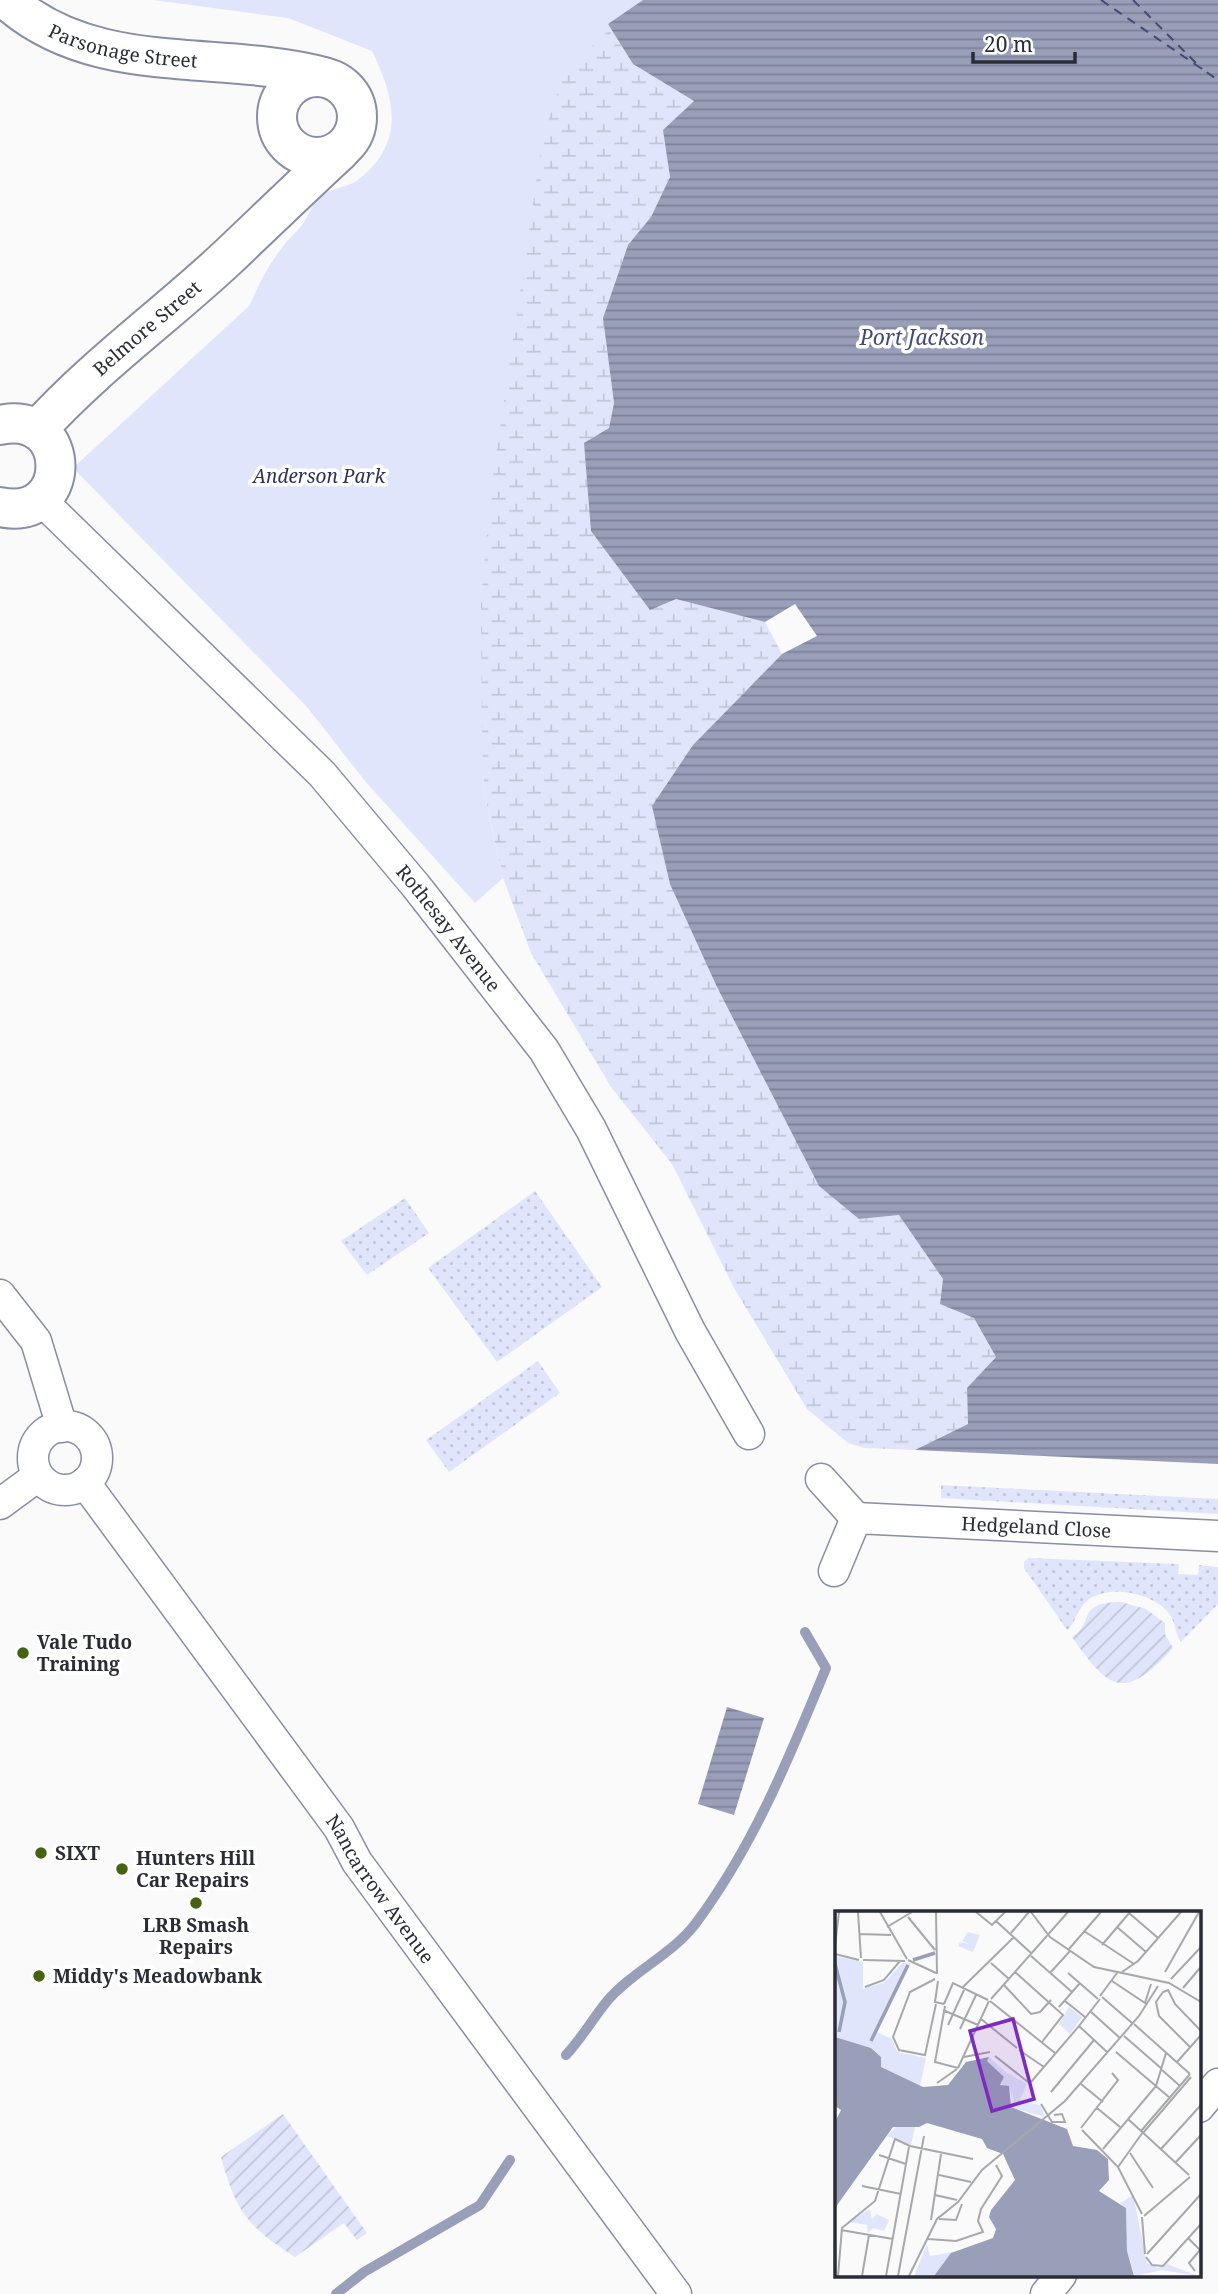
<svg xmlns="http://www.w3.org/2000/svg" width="1218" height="2294" font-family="'Noto Serif',serif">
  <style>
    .grass { fill: url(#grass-dots) }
    .wetland { fill: url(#wetland-marsh) }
    .park { fill: #e1e5fb }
    .garden { fill: url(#garden-furrows) }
    .water { fill: url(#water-rules) }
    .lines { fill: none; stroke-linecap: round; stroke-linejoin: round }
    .stream { stroke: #999eb9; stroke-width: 10 }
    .ferry { stroke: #454a75; stroke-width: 2; stroke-dasharray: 9 7; stroke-linecap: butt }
    .minor-casing { stroke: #898da6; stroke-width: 33 }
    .secondary-casing { stroke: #898da6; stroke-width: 42 }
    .minor { stroke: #fff; stroke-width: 30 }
    .secondary { stroke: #fff; stroke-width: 38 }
    .poi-dot { fill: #456112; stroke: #fff; stroke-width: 2.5 }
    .labels { text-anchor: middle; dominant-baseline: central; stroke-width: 7; stroke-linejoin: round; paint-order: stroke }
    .street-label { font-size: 19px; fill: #2a2c36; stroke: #fff }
    .park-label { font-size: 19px; font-style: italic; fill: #2e325a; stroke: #fff }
    .poi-label { font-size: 19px; font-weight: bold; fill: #2a2c36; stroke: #fff; text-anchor: start }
    .water-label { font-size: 21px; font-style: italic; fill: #454a75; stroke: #fff }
    .inset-river { fill: none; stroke: #999eb9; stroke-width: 3.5 }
    .inset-road { fill: none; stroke: #a7a8ac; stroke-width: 2 }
    .view { fill: #7b2cbf; fill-opacity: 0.15; stroke: #7b2cbf; stroke-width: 3.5 }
    .inset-edge { fill: none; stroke: #2a2c36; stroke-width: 3.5 }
  </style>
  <defs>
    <pattern id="grass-dots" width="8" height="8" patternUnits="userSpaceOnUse" patternTransform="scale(1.75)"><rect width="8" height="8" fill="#e1e5fb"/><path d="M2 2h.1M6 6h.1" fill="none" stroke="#c1c5d8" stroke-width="1.8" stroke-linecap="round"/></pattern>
    <pattern id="wetland-marsh" width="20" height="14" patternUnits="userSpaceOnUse" patternTransform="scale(1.75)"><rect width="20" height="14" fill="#e1e5fb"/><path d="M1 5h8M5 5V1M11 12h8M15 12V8" fill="none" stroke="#c1c5d8"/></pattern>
    <pattern id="garden-furrows" width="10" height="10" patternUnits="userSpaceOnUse" patternTransform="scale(1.75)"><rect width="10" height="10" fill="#e1e5fb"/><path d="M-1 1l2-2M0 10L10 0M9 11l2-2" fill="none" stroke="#c1c5d8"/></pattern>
    <pattern id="water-rules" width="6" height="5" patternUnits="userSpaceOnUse" patternTransform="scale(1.75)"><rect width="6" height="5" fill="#999eb9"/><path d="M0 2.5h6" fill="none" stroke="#7d8197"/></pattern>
  </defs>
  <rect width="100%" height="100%" fill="#fafafa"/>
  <path class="grass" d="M535,1191L602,1287L497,1362L428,1268Z
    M405,1198L429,1233L367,1275L341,1241Z
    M538,1361L560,1393L449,1472L426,1440Z
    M941,1485L1218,1499V1514L941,1498Z
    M1029,1558L1179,1564L1178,1574L1198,1575L1199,1565L1218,1567V1604L1181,1642C1175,1633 1175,1620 1168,1612C1152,1593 1109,1584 1088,1600C1077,1608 1077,1622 1067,1630L1024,1568V1562Z"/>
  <path class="wetland" d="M608,24L633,64L694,101L664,130L670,177L651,217L628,245L603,318L614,403L609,428L676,599L765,622L782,654L693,745L717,987L758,1065L859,1219L899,1215L943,1279L940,1304L974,1318L996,1357L967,1388L968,1424L915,1450L864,1448L848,1443L807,1409L734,1288L672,1164L611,1087L531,953L503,878L484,792L469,524L552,77Z"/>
  <path class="park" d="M153,0H643L609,24L611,28L565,72L543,136L490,496L481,601L482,737L484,792L503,878L475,903L365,781L307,707L73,468L250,305C258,285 268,266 281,249C287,240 296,233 302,225C308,217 312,204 319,197C329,188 347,188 358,180C406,143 395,98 372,51L288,18Z"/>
  <path class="garden" d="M1121,1602L1146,1609L1165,1623V1634L1173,1648C1124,1702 1109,1690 1072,1637C1095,1624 1075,1602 1121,1602Z
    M283,2114L367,2233L357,2240L344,2223L295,2257C247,2226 236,2212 221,2157Z"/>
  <path class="water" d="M643,0H1218V1464L915,1450L968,1424L967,1388L996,1357L974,1318L940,1304L943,1279L899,1215L859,1219L819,1186L717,987L670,884L652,806L693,745L782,654L817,636L795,604L765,622L676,599L650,610L591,531L584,443L609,428L614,403L603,318L628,245L651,217L670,177L663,130L694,101L633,64L608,24Z
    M727,1707L764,1718L734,1815L698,1804Z"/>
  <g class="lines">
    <path class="stream" d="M566,2055C582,2038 593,2018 608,2000C633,1971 673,1954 696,1923C754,1845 789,1758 826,1668L805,1632
      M336,2294L364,2272L480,2205L510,2160"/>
    <path class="ferry" d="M1101,0L1218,80
      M1133,0L1202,69"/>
    <defs>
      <g id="minor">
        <path id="s1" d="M41,500L322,774L416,886L544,1050L591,1129L690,1331L749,1434"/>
        <path d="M0,1295L36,1341L62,1427"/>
        <circle cx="65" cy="1458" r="32"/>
        <path d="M821,1479L856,1518"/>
        <path id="s2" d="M85,1483L339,1828L357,1862L676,2294"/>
        <path d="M0,1504L38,1476"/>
        <path id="s3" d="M834,1571L856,1518L1218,1536"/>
        <path d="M1199,2107L1218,2084"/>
        <path d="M1046,2294L1061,2275"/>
      </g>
      <g id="secondary">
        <path id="s4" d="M7,0C95,79 220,49 324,77"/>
        <circle cx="317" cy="117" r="40"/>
        <path d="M0,425C74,409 74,523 0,507"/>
        <path id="s5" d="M37,430C95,366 165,316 227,258C265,222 302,186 340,151"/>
      </g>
    </defs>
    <use href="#minor" class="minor-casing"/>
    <use href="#secondary" class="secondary-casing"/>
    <use href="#minor" class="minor"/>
    <use href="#secondary" class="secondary"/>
  </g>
  <g class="poi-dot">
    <circle cx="23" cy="1653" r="7"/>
    <circle cx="41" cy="1853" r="7"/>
    <circle cx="122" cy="1869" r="7"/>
    <circle cx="196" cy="1903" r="7"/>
    <circle cx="39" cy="1976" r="7"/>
  </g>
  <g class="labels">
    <g class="street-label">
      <text stroke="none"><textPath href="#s4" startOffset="128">Parsonage Street</textPath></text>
      <text stroke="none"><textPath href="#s5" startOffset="150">Belmore Street</textPath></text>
      <text stroke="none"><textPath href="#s1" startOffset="592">Rothesay Avenue</textPath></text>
      <text stroke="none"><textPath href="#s3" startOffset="238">Hedgeland Close</textPath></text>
      <text stroke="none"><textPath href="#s2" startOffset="502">Nancarrow Avenue</textPath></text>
    </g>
    <g class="park-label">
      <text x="319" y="476">Anderson Park</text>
    </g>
    <g class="poi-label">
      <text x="37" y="1642">Vale Tudo<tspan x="37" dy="22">Training</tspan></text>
      <text x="55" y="1853">SIXT</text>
      <text x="136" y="1858">Hunters Hill<tspan x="136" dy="22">Car Repairs</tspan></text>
      <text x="196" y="1925" text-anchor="middle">LRB Smash<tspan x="196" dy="22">Repairs</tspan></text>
      <text x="53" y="1976">Middy's Meadowbank</text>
    </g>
    <g class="water-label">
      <text x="922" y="337">Port Jackson</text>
    </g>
  </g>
  <g transform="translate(835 1911)">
    <rect width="366" height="366" fill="#fafafa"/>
    <path d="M133,21L145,24L138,41L123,35L125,31L135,33L127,30Z" fill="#e1e5fb"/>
    <path d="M154,146L175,165L178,193L175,178L166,173L169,166L152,150Z" fill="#e1e5fb"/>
    <path d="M0,45L28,51V78L50,71L67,52H76L40,120L57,128L62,141L91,147L85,175L45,157L46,146L36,137L0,126ZM234,96L247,106L235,123L224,113ZM173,162L192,173L185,189L205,194L210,206L175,196L179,189ZM61,216H80L76,234L52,225ZM298,284L312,352L323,357L332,353L363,365L327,359L300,365L292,340L291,297L285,292ZM35,298L37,308L42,303L54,309L49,320L38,317L33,322L32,314L14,311ZM92,333L95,345L118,341L99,365H79Z" fill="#e1e5fb"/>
    <path d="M0,126L36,137L46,146V156L88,176L113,174L131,151L154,146L152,150L169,166L165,174L174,175L176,196L232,218L238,235L262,239L273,248L274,269L264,280L291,297L292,340L299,365H99L116,342L158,327L161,318L154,306L156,299L180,269L168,243L152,237L147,228L92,212L84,216H58L0,297V211L6,199L0,195Z" fill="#999eb9"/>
    <path class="inset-river" d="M78,49L100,42M0,53L10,91L4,121M36,130L73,54M0,182L110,181L162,199L191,217M67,183L145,195M163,201L187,224M196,221L249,302L278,365M190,228L213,246"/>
    <path class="inset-road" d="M23,1L26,47M45,1L72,48M101,1L102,63M141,1L157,14L170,1M196,1L215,26L259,56L334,72L366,91M294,2L323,27M73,6L100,39M161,10L196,42M52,16L77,1M282,16L311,41M249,20L299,53M176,22L194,1M24,23L56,24M267,34L295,1M0,35L4,1M234,38L266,1M0,43L24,49M196,45L237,81M28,49L70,50M73,49L101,62M156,52L174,68M180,61L228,104L207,131M287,61L303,50L346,1M330,61L364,1M215,62L235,40M233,62L263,88M100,68L75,81L58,126L64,139L90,144L101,93M336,68L366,36M103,70L100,91L109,93M277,70L310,92L316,73M169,74L196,103L205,101L216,89M30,76L49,69L65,50M128,76L179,26M348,77L365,57M265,85L282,62M267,86L297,112M156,88L233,1M155,90L220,142M230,90L250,106M109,93L118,72L153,89M110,95L100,151L123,157M224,96L245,72M108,99L143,114M255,100L285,127M146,108L182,137M299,113L355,163M113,114L129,79M244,115L265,88M125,118L141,84M289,125L327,158M355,136L324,105L321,91L328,81L333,79L340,93L366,120M184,139L209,156M281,141L335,187M160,145L193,171M129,146L155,141M342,151L366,124M123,157L154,90M327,159L345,175M196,171L244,115L272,141M102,172L122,158M246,173L268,191M216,181L259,129M206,193L217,211H230L227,203L219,204M262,197L285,216M293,208L354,264M246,217L283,169L277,162M247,219L283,256L307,303M306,220L355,163M308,222L356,166M75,235L138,248M268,238L321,175L331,142M326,238L366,194M295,242L318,277M44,244L71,253M341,251L366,224M283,256L308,221M104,264L136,271M27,275L66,283M100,284L122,289M309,305L355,266M307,306L310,343M104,308L121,309L127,293M96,309L106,243M6,319L58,328M353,327L365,339L354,352L360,360M93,328L121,330L148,321L143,310L146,298L167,265L161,254M312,343L366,283M311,346L317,354L328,355L366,313M3,365L7,317L40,290L60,228L75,235M27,365L34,324M51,365L74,236M63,365L89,225M74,365L102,308L123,291L147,259L230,190L304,105L323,75"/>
    <path class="view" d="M178,108L199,188L157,200L135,120Z"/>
    <rect width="366" height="366" class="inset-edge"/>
  </g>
  <path d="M973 52v10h102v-10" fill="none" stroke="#2a2c36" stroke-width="3.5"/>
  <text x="984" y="52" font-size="21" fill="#2a2c36" stroke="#ffffff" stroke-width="5" paint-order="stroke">20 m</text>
</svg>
